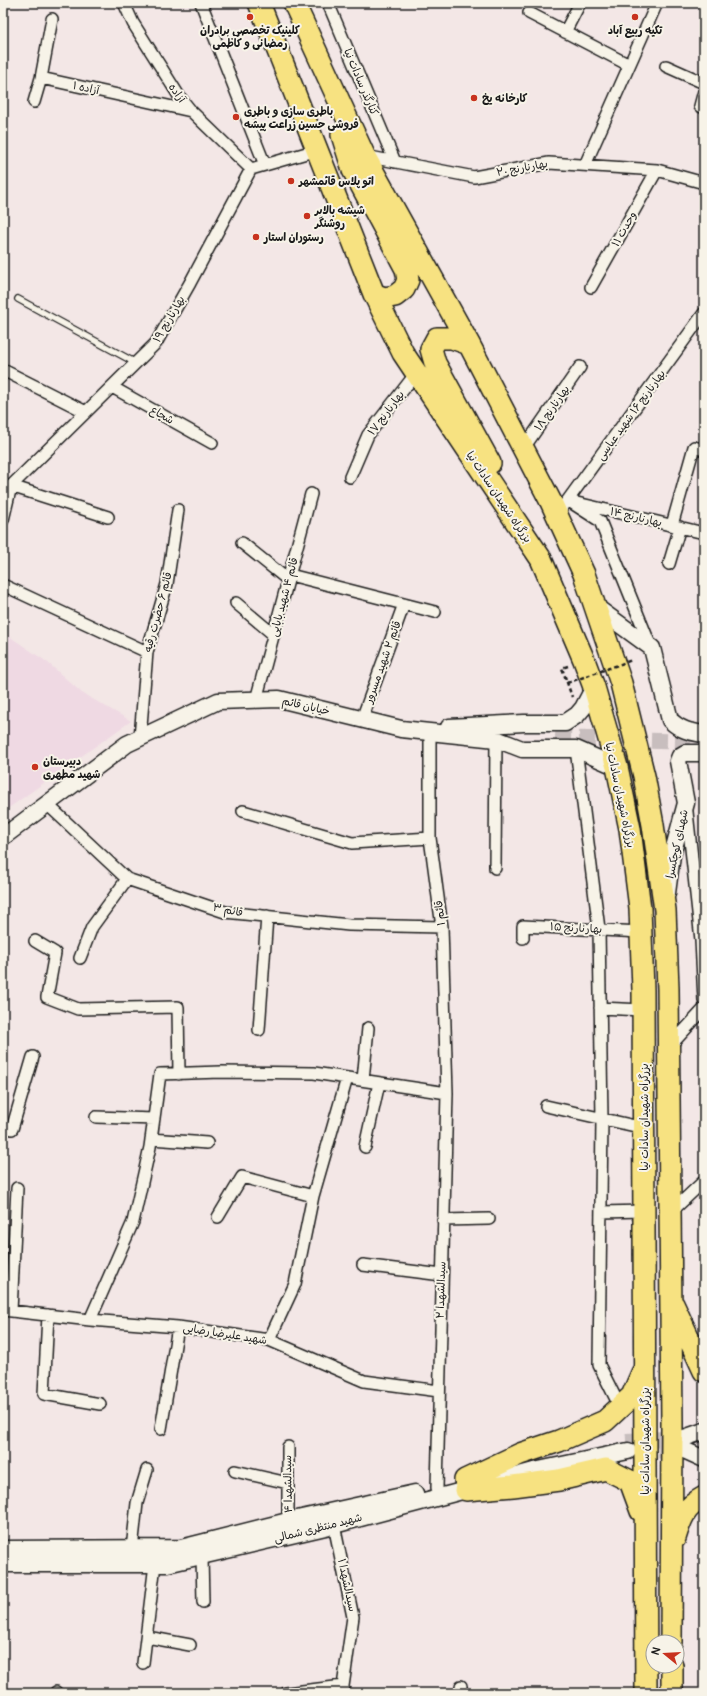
<svg xmlns="http://www.w3.org/2000/svg" width="707" height="1696" font-family="Pangolin,'Playpen Sans Arabic',sans-serif">
  <style>
    .built { fill: #efd9e3 }
    .lines { fill: none; stroke-linecap: round; stroke-linejoin: round }
    .secondary-tunnel { stroke: #c8bebe; stroke-width: 16; stroke-dasharray: 16 8; stroke-linecap: butt }
    .lane-casing { stroke: #1c1c1c; stroke-width: 8 }
    .street-casing { stroke: #1c1c1c; stroke-width: 14 }
    .secondary-casing { stroke: #1c1c1c; stroke-width: 19 }
    .highway-casing { stroke: #1c1c1c; stroke-width: 24 }
    .path { stroke: #1c1c1c; stroke-width: 2.5; stroke-dasharray: 4 3; stroke-linecap: butt }
    .lane { stroke: #f7f3e8; stroke-width: 5.5 }
    .street { stroke: #f7f3e8; stroke-width: 11 }
    .secondary { stroke: #f7f3e8; stroke-width: 16 }
    .highway { stroke: #f7e281; stroke-width: 21 }
    .path-bridge { stroke: #1c1c1c; stroke-width: 2.5; stroke-dasharray: 4 3; stroke-linecap: butt }
    .poi-dot { fill: #c8321e; stroke: #f7f3e8; stroke-width: 1.5 }
    .labels { text-anchor: middle; dominant-baseline: central; stroke-width: 4; stroke-linejoin: round; paint-order: stroke }
    .poi-label { font-size: 11px; font-weight: bold; fill: #1c1c1c; stroke: #f7f3e8; text-anchor: start }
    .street-label { font-size: 11px; fill: #1c1c1c; stroke: #f7f3e8 }
  </style>
  <rect width="100%" height="100%" fill="#f3e7e6"/>
  <filter id="ink" filterUnits="userSpaceOnUse"><feTurbulence type="fractalNoise" baseFrequency=".025" numOctaves="2"/><feDisplacementMap in="SourceGraphic" scale="8" xChannelSelector="R" yChannelSelector="G"/><feConvolveMatrix kernelMatrix="1 2 1 2 8 2 1 2 1" color-interpolation-filters="sRGB"/></filter>
  <g filter="url(#ink)">
    <path class="built" d="M3,632L47,662L82,693L131,721L3,812Z"/>
    <g class="lines">
      <path class="secondary-tunnel" d="M555,738L698,742
        M626,1441L683,1438
        M634,1451L683,1450"/>
      <defs>
        <path id="lane" d="M18,299L136,363"/>
        <path id="street" d="M124,3L133,23L179,96L191,111L251,169
          M201,3L265,165
          M328,3L395,162
          M529,13L629,65
          M52,19L41,78L191,111
          M565,32L580,3
          M666,66L704,83
          M704,91L700,106L704,108
          M34,102L41,78
          M365,156L474,177L549,163L657,170L704,183
          M585,165L657,3
          M591,287L657,170
          M3,370L86,412
          M112,387L212,443
          M523,449L580,367
          M350,477L368,435L417,372
          M3,489L11,486L156,343L190,283L251,169L317,150
          M569,501L600,521L651,647
          M577,503L704,533
          M557,515L704,313
          M3,520L11,486L108,517
          M672,525L694,447L704,450
          M242,543L288,580
          M669,564L680,527
          M290,575L435,612
          M3,585L147,652
          M236,603L274,635
          M256,700L311,494
          M362,719L404,604
          M430,733V838L442,927L447,1093L437,1488
          M140,738L147,652L167,584L178,510
          M576,749L599,929L602,1119L599,1365L620,1407
          M48,805L127,879L225,912L349,925L442,927
          M243,811L352,843L430,838
          M687,812L701,940L704,1001
          M495,868L496,739
          M523,938V926L641,932
          M35,941L55,953L47,997L78,1009L178,1007L179,1074
          M80,958L92,927L127,879
          M600,1008L643,1010
          M259,1030L267,916
          M670,1046L704,1009
          M363,1080L368,1028
          M546,1106L644,1128
          M96,1117L154,1119
          M3,1127L12,1129L33,1057
          M151,1139L207,1143
          M365,1147L379,1083
          M601,1212L644,1211
          M671,1212L704,1181
          M218,1217L242,1177L313,1196
          M443,1220L489,1219
          M363,1265L442,1275
          M3,1310L90,1320L178,1327L269,1340L364,1381L439,1391
          M11,1311L17,1188
          M48,1315L44,1394L100,1404
          M90,1320L133,1222L150,1147L160,1074L221,1072L314,1073L447,1093
          M269,1340L295,1284L313,1196L347,1078
          M161,1429L178,1327
          M288,1447V1521
          M235,1471L288,1483
          M334,1525L353,1617L342,1693
          M132,1549L137,1503L147,1470
          M202,1557L203,1602
          M147,1637L190,1645
          M143,1663L155,1564
          M56,1693V1692
          M286,1693L343,1686
          M461,1693V1686"/>
        <path id="secondary" d="M596,607L652,648L670,720C680,730 690,732 704,734
          M449,727L524,723H565L577,715L583,708L594,687
          M3,837L127,744L218,701L279,699L401,729L496,739L522,749H576L617,767
          M667,893L672,855L686,803L678,761L680,756L685,753H704
          M684,1438L704,1431
          M684,1450L704,1459
          M501,1480L534,1471L628,1451
          M3,1549L181,1548L288,1521L415,1493
          M3,1564H167L334,1525L477,1487"/>
        <path id="highway" d="M259,3L374,294L403,353L541,559L584,660L594,687L617,767L630,829L640,908L643,990L646,1693
          M294,3L364,155L469,344L551,502L584,574L621,683L644,776L653,825L665,910L668,989L672,1423L671,1642
          M342,135L353,170L406,269L408,280L404,289L395,296L384,298L374,294
          M469,344L452,338H437L431,349L435,363L490,463
          M673,1304L704,1371
          M465,1480L520,1454L559,1441L605,1421L632,1396L642,1373
          M466,1490L513,1486L559,1480L606,1469L630,1481L641,1511
          M675,1538C681,1518 685,1507 704,1497
          M672,1666V1693"/>
      </defs>
      <use href="#lane" class="lane-casing"/>
      <use href="#street" class="street-casing"/>
      <use href="#secondary" class="secondary-casing"/>
      <use href="#highway" class="highway-casing"/>
      <path class="path" d="M568,666L562,668L572,697"/>
      <use href="#lane" class="lane"/>
      <use href="#street" class="street"/>
      <use href="#secondary" class="secondary"/>
      <use href="#highway" class="highway"/>
      <path class="path-bridge" d="M567,683L632,660"/>
    </g>
  </g>
  <g class="poi-dot">
    <circle cx="250" cy="17" r="4"/>
    <circle cx="635" cy="17" r="4"/>
    <circle cx="474" cy="98" r="4"/>
    <circle cx="236" cy="117" r="4"/>
    <circle cx="291" cy="181" r="4"/>
    <circle cx="307" cy="216" r="4"/>
    <circle cx="256" cy="237" r="4"/>
    <circle cx="35" cy="767" r="4"/>
  </g>
  <g class="labels">
    <g class="poi-label">
      <text x="250" y="30" text-anchor="middle">کلینیک تخصصی برادران<tspan x="250" dy="13">رمضانی و کاظمی</tspan></text>
      <text x="635" y="30" text-anchor="middle">تکیه ربیع آباد</text>
      <text x="482" y="98">کارخانه یخ</text>
      <text x="244" y="111">باطری سازی و باطری<tspan x="244" dy="13">فروشی حسین زراعت پیشه</tspan></text>
      <text x="299" y="181">اتو پلاس قائمشهر</text>
      <text x="315" y="210">شیشه بالابر<tspan x="315" dy="13">روشنگر</tspan></text>
      <text x="264" y="237">رستوران استار</text>
      <text x="43" y="761">دبیرستان<tspan x="43" dy="13">شهید مطهری</tspan></text>
    </g>
    <g class="street-label">
      <text transform="translate(361 82) rotate(67)">کنارگذر سادات نیا</text>
      <text transform="translate(86 88) rotate(12)">آزاده ۱</text>
      <text transform="translate(177 93) rotate(54)">آزاده</text>
      <text transform="translate(522 168) rotate(-10)">بهارنارنج ۲۰</text>
      <text transform="translate(624 229) rotate(-61)">وحدت ۱۱</text>
      <text transform="translate(169 319) rotate(-60)">بهارنارنج ۱۹</text>
      <text transform="translate(552 408) rotate(-55)">بهارنارنج ۱۸</text>
      <text transform="translate(386 413) rotate(-53)">بهارنارنج ۱۷</text>
      <text transform="translate(162 415) rotate(30)">شجاع</text>
      <text transform="translate(631 415) rotate(-54)">بهارنارنج ۱۶ شهید عباسی</text>
      <text transform="translate(499 497) rotate(56)">بزرگراه شهیدان سادات نیا</text>
      <text transform="translate(636 517) rotate(13)">بهارنارنج ۱۴</text>
      <text transform="translate(284 597) rotate(-75)">قائم ۴ شهید بابایی</text>
      <text transform="translate(158 612) rotate(-75)">قائم ۶ حضرت رقیه</text>
      <text transform="translate(383 662) rotate(-70)">قائم ۲ شهید مسرور</text>
      <text transform="translate(306 706) rotate(13)">خیابان قائم</text>
      <text transform="translate(620 795) rotate(78)">بزرگراه شهیدان سادات نیا</text>
      <text transform="translate(677 844) rotate(-78)">شهدای کوچکسرا</text>
      <text transform="translate(228 910) rotate(11)">قائم ۳</text>
      <text transform="translate(440 913) rotate(-97)">قائم ۱</text>
      <text transform="translate(576 928) rotate(3)">بهارنارنج ۱۵</text>
      <text transform="translate(644 1117) rotate(-90)">بزرگراه شهیدان سادات نیا</text>
      <text transform="translate(441 1290) rotate(-88)">سیدالشهدا ۲</text>
      <text transform="translate(225 1334) rotate(9)">شهید علیرضا رضایی</text>
      <text transform="translate(645 1441) rotate(-90)">بزرگراه شهیدان سادات نیا</text>
      <text transform="translate(288 1484) rotate(-91)">سیدالشهدا ۴</text>
      <text transform="translate(318 1528) rotate(-14)">شهید منتظری شمالی</text>
      <text transform="translate(347 1585) rotate(78)">سیدالشهدا ۱</text>
    </g>
  </g>
  <rect width="707" height="1696" fill="none" stroke="#f7f3e8" stroke-width="16"/>
  <rect x="8" y="8" width="691" height="1680" fill="none" stroke="#1c1c1c" stroke-width="1.5" filter="url(#ink)"/>
  <g transform="translate(665 1654) rotate(288)"><circle r="19" fill="#f7f3e8" stroke="#9f9d96"/>
  <path d="M0-3L7 15L0 10L-7 15Z" fill="#c8321e"/>
  <text y="-6" font-size="11" font-weight="bold" text-anchor="middle" fill="#1c1c1c">N</text>
  </g>
</svg>
